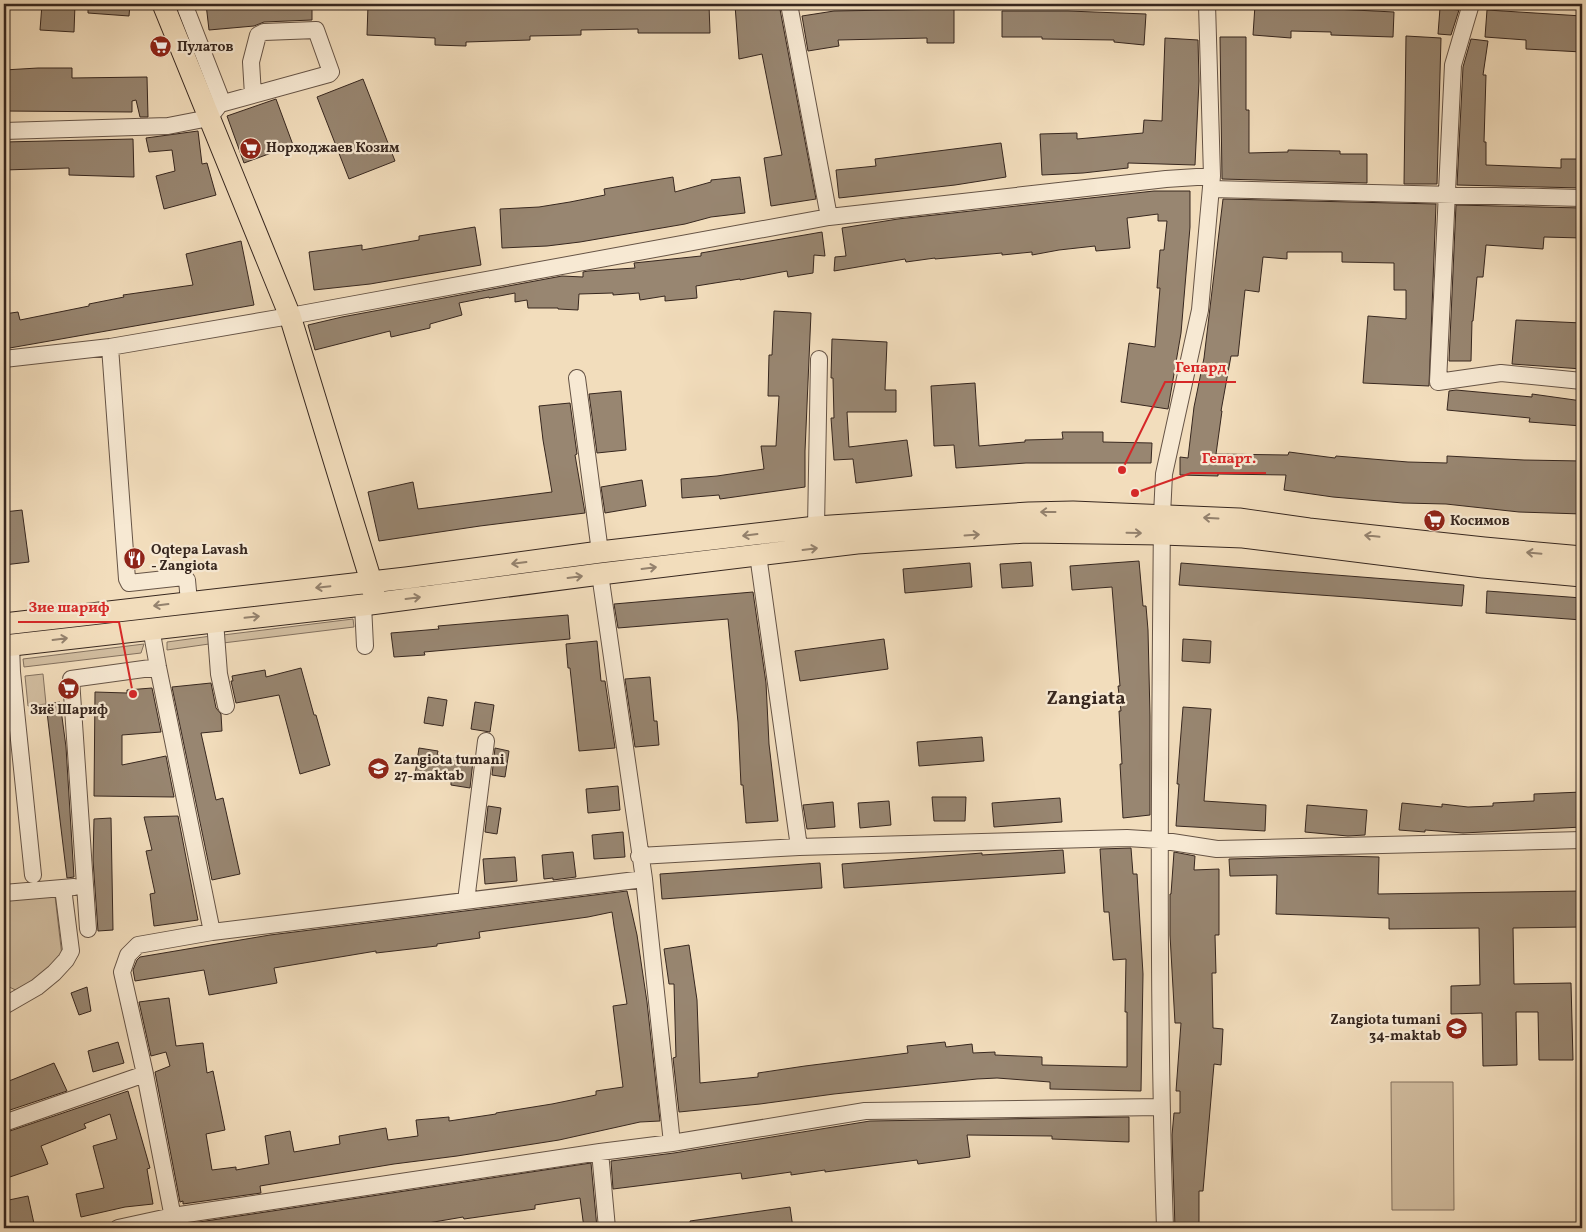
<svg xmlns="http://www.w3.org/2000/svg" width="1586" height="1232" font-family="Vollkorn,serif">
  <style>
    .green { fill: #d2bea1; stroke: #847260 }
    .building { fill: #988671; stroke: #37271f }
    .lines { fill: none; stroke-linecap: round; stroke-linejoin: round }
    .minor-casing { stroke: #665446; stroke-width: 18 }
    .major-casing { stroke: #37271f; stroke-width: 23 }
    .minor { stroke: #f7e9d3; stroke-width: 16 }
    .major { stroke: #f2ddbc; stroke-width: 21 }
    .oneway { stroke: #94826e }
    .labels { text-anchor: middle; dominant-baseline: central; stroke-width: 4.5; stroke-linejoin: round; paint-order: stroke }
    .poi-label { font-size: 14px; font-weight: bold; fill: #37271f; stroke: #f7e9d3; text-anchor: start }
    .district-label { font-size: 19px; font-weight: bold; fill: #37271f; stroke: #f7e9d3 }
    .leader { fill: none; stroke: #d62828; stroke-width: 2 }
    .callout-dot { fill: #d62828; stroke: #f7e9d3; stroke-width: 2 }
    .callout-label { font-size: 15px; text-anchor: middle; font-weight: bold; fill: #d62828; stroke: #f7e9d3; stroke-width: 4.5; stroke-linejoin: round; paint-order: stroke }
  </style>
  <rect width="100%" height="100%" fill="#f2ddbc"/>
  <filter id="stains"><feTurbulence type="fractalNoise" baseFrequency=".004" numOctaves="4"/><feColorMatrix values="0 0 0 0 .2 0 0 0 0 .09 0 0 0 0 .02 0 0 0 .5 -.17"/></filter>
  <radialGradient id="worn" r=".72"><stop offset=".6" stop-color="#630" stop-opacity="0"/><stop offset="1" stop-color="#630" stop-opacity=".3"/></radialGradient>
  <path class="green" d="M353,619L354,627L223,643V635Z
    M211,636L209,644L167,650V642Z
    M144,644L141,653L24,667L23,659Z
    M43,674L46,704L28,706L25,676Z
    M55,896L62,956L20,992L7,986L4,960V901Z
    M1391,1082H1453L1454,1210H1392Z"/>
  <path class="building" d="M42,4H75L74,32L40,30Z
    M88,4H130L129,16L88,13Z
    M206,4H312V20L264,22L254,26L209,30Z
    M779,4L816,199L771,206L764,158L782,155L762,54L739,59L735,5Z
    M368,5L467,7V9L709,5L710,33H638V29L581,30V35L530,36V40L466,42V46L435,45V38L367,35Z
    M1255,5L1394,12L1393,37L1331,35V32L1291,31V38L1253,35Z
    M1440,8L1459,10L1451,35L1438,34Z
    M954,9V43H927V38L838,40L839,46L808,51L802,16L834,11Z
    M1487,10L1582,16V52L1526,49V40L1485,37Z
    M1002,11H1068L1146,14L1144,45L1114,42V40L1042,39V37H1002Z
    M1406,36L1441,38L1437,184H1404Z
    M1220,37H1246V110H1249V153L1288,152V150L1340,151V154H1367V183L1222,179Z
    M1165,38L1198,40L1199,81L1195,165L1128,163V168L1083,173L1042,175L1040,134L1077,133V139L1143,133L1144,120L1162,121Z
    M1471,39L1488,41L1483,75H1486L1484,142H1486V165L1561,168V159H1582V188L1457,185L1463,67Z
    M38,68H72V78L147,77L148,117H140L136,100L132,101V112L4,111V70Z
    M363,79L395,161L349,179L317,97Z
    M276,99L293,145L244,163L227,116Z
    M198,131L202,164L207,163L216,195L164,209L156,176L175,171L172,150L149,152L146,138Z
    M133,139L134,177L69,175V168L4,170V142Z
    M1001,143L1006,177L955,185L839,198L836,170L876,166L875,159Z
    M673,177L675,192L711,182V180L740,177L745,213L711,217L685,224L580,242L547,246L502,248L500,209L539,207L570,202L605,195L604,189Z
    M1154,191H1190V227L1181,333L1168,409L1121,402L1129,343L1155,347L1160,288H1157L1160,250H1164L1167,221H1158V214L1127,218L1130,248L1096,251L1095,246L1059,250L1032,255V252L1002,255V253L935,259V258L906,262L905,259L834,271L835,257L846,256L842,228L898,219Z
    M1223,199L1436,204L1429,386L1363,383L1368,316L1406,319V290H1394V263L1342,262V252H1287V259L1263,257L1259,292L1245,290L1238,356H1231L1221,411H1222L1216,454L1288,455L1289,452L1335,458L1336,456L1408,462L1447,463V456L1524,460L1582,461V514L1519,512L1446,504L1403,503L1333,497L1284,490L1286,475L1218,474V476L1180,475V457L1188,458L1194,407L1204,358Z
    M1456,205L1582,208V238L1544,237L1543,249L1486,245L1483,277H1477L1473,321H1472L1471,361H1449Z
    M475,227L481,265L370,284L314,290L309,252L362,245V250L419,240V236Z
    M822,232L825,256L814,255L813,273L788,277L787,271L740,280V279L696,286L697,298L665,301V296L640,300L639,293L613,295V293L579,294L578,310L558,309V308H528L527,300L515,302V293L489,298V297L459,303L462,315L430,324V328L391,337L390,331L315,350L308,325L342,317L562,276L583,277V272L588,271L635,268L634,263L701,256V253Z
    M241,241L254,305L4,349V314L18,312L20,320L89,306V304L124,297L123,295L193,285L186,254Z
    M774,311L811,313L805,451V487L720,499L719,495L682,498L681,479L717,476L764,469L761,446H776L779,396H768L769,355H772Z
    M1516,320L1582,323V369L1512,364Z
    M832,339L887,342L885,390H896V412H847L849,447L907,440L912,476L856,483L853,459L834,460L831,418H834L833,378H831Z
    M975,383L979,446L1025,442V440L1063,439L1062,432H1103V442L1152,443L1151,463H1026L956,468L954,445L934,446L931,386Z
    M1456,390L1532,397V394L1582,401V426L1529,422L1530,418L1447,410L1449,391Z
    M621,391L626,450L597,453L589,394Z
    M570,403L577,454L575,455L585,513L480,526L379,541L368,492L413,482L418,509L552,492L543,440L539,406Z
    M642,480L646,506L605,513L601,487Z
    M22,510L29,562L4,565V512Z
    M1139,561L1143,606H1146L1148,630L1150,716V815L1123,818L1120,764H1122L1119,711H1121L1118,686H1120L1112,587L1072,590L1070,566Z
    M1031,562L1033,586L1002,588L1000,564Z
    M970,563L972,587L905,593L903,569Z
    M1181,563L1464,585L1462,606L1362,598L1179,585Z
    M1487,591L1582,598V620L1486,613Z
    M753,592L766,683L769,744L778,821L746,823L743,785H741L738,722L728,619L618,628L614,604Z
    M568,615L570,639L424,652L425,655L394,657L391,633L439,629L438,626Z
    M884,639L888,669L800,681L795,651Z
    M1183,639L1211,641L1210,663L1182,661Z
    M597,641L601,681H605L615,748L579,751L570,668H568L566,644Z
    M301,668L314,715H316L330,765L300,774L279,695L236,703L231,681H233L232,676L265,670L266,677Z
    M650,677L654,721H657L659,745L635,747L625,679Z
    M211,683L216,708L221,714L222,731L201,733L216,800L223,798L240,874L212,880L172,687Z
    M152,688L161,732L122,735V765L166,756L174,797L94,796L95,692L127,693V690Z
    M428,697L447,700L443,726L424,723Z
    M60,702L66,747L74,877L67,878L46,704Z
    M475,702L494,705L490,732L471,729Z
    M1183,707L1211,709L1204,801L1266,805L1265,831L1176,826L1179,784H1177Z
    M982,737L984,761L919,766L917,742Z
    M419,748L438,751L437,755L473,761L470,788L451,785V780L415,775Z
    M495,748L509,751L505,777L492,775Z
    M618,786L620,810L588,813L586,789Z
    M1582,792V827L1463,833L1425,830V832L1399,830L1402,803L1442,807V804L1468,807L1493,806V803L1534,801V794Z
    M932,797H966L965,821H934Z
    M1060,798L1062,822L994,827L992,803Z
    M889,801L891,825L860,828L858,803Z
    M833,802L835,827L807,829L803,805Z
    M1307,805L1367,810L1365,835L1348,836L1305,832Z
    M488,806L501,808L497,834L485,832Z
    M178,816L198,920L154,926L150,894L155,893L146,851L152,850L144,817Z
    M111,818L113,930L98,931L93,860L94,819Z
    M623,832L625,857L594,859L592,835Z
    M1131,848L1133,874H1137L1143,974L1141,1091L1050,1089V1082L997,1078L977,1079L834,1094L760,1104L679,1112L673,1058L676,1057L674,984H669L664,949L689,945L697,1000L700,1083L758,1077V1073L805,1066L908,1053L907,1046L945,1042L946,1047L972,1044L973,1053L995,1052V1055L1042,1057V1065L1127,1067V1012H1125L1126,959L1113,960L1109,912H1104L1100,849Z
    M1063,850L1065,873L844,888L842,864L982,853V855Z
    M573,852L576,877L553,880V878L544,879L542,855Z
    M1174,852L1195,856L1194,870L1219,869V935H1215L1216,973H1212L1213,1028L1223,1029L1221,1065L1214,1064L1203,1191H1199V1228H1175L1172,1135L1174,1113H1180V1091H1176L1181,1023H1175L1170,935V894H1171Z
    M1341,856L1379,857L1378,894L1582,891V927L1513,928L1514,984L1571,983L1573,1060H1539L1538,1012H1516L1517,1065L1483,1066L1482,1013L1451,1014V986L1480,985L1479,928L1389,929V918L1276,914L1277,875L1230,876L1229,859Z
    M515,857L517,881L485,884L483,859Z
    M820,863L822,888L662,899L660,874Z
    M627,891L637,935L647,1002L660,1121L640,1122L559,1140L457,1156L394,1164L260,1186L261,1193L183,1204V1201L180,1202L155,1072L170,1066L166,1052L151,1056L139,1002L169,998L176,1046L203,1043L207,1073L213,1071L225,1130L206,1134L212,1170L236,1167V1170L269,1164L265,1136L290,1131L294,1152L340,1144L339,1136L386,1128L388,1140L418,1136L416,1120L449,1117V1121L496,1114V1113L552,1104L596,1095V1091L623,1087L613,1006L627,1004L614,926L612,912L588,917L479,932L480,938L437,944V946L376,953V951L274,968L277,983L209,995L204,970L135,981L133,970L137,960L140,957L270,935Z
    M87,987L91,1011L79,1015L71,993Z
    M118,1042L124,1063L93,1072L88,1051Z
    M54,1063L67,1091L4,1112V1083Z
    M128,1091L150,1168L147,1169L153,1204L125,1207L81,1217L76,1194L104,1188L93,1146L117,1139L110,1114L84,1124L86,1128L41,1146L48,1164L4,1179V1133Z
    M1129,1117V1142L1052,1139V1136L967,1135L970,1157L918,1164L917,1160L825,1172V1170L791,1175V1172L742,1179L741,1173L613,1189L611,1161L674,1153L870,1121Z
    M591,1163L597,1228H584L580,1198L535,1205V1209L464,1219L463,1217L399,1228H187L186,1224Z
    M28,1196L35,1228H5L4,1201Z
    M790,1207L793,1228H691L690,1221Z"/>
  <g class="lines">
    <defs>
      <path id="minor" d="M789,4L829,217
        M1471,4L1453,65L1438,382L1501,373L1582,381
        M220,104C257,94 293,84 329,74L331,72L316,30L264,32L258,35L251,62L253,95
        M4,131L168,126L209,118L220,104L221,99L186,9V4
        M1211,189L1582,198
        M110,347L127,579L129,583L184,577L187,580L189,602
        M4,359L110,347L290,316L829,217L1166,179L1212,176
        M577,378L600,552
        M816,527L819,359
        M758,555L799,847
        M600,574L644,879L672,1143
        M363,605L365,646
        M215,621L219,674L226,706
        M151,628L158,667L212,932
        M11,645L12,672L33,875
        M639,856L799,847L1127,838L1159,840L1217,849L1582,840
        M4,893L74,887
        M466,901L486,741
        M88,929L71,679L158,667
        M4,1006L37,987L54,973L66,960L71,951L63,888
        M4,1123L145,1074
        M600,1152L607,1228
        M118,1228L173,1216L600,1152L672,1143L865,1111L1161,1107
        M175,1228L145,1074L122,972L128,955L138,945L212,932L644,879
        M1165,1228C1157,991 1160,753 1162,515L1164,474L1200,310L1212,176L1207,4"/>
      <path id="major" d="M163,4L290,316L371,581L374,595
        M4,624L406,578L600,552L816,527L1029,513L1073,512L1239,519L1309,529L1484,548L1582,557
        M4,646L363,605L600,574L857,543L1026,532L1162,534L1243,537L1483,567L1582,576"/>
    </defs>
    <use href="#minor" class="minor-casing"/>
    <use href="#major" class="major-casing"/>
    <use href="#minor" class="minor"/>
    <use href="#major" class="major"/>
  </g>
  <defs><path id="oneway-shaft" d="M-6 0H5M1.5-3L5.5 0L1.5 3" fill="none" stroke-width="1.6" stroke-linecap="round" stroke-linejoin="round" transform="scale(1.25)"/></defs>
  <g class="oneway">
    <use href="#oneway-shaft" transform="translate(1048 512) rotate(180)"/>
    <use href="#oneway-shaft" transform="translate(1211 518) rotate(-177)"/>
    <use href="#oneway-shaft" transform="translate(1134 533) rotate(1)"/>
    <use href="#oneway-shaft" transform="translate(750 535) rotate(173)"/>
    <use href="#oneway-shaft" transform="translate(972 535) rotate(-4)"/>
    <use href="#oneway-shaft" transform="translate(1372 536) rotate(-174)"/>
    <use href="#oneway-shaft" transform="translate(810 549) rotate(-7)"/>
    <use href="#oneway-shaft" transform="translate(1534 553) rotate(-175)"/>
    <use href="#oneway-shaft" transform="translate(519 563) rotate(173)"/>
    <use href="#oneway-shaft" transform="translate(649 568) rotate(-7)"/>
    <use href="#oneway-shaft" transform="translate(575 577) rotate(-7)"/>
    <use href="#oneway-shaft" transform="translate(323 587) rotate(174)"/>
    <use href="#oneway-shaft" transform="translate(413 598) rotate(-7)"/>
    <use href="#oneway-shaft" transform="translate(161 605) rotate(173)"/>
    <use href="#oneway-shaft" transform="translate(252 617) rotate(-6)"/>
    <use href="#oneway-shaft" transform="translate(60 639) rotate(-7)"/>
  </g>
  <defs>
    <symbol id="supermarket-disc" viewBox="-11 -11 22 22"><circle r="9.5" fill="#8f2418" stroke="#f7e9d3"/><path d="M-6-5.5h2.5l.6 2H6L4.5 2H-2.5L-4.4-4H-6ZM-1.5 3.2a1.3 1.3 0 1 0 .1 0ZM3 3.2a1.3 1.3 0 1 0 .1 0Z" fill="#fff"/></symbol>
    <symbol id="restaurant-disc" viewBox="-11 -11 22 22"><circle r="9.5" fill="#8f2418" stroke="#f7e9d3"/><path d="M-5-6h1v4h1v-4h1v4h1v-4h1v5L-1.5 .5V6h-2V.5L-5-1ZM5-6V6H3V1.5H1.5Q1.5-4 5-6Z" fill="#fff"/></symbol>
    <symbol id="school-disc" viewBox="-11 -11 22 22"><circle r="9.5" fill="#8f2418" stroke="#f7e9d3"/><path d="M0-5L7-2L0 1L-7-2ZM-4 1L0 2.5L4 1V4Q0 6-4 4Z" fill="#fff"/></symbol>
  </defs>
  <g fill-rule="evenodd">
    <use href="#supermarket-disc" x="148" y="34" width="25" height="25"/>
    <use href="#supermarket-disc" x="238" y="136" width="25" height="25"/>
    <use href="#supermarket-disc" x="1422" y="508" width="25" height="25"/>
    <use href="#restaurant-disc" x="122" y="546" width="25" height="25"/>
    <use href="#supermarket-disc" x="56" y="676" width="25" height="25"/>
    <use href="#school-disc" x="366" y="756" width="25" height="25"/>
    <use href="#school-disc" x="1444" y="1016" width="25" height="25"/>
  </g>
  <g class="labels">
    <g class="poi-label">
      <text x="177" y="47">Пулатов</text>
      <text x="266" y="148">Норходжаев Козим</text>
      <text x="1450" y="521">Косимов</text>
      <text x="151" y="550">Oqtepa Lavash<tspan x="151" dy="16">- Zangiota</tspan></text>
      <text x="69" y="710" text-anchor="middle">Зиё Шариф</text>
      <text x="394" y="760">Zangiota tumani<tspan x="394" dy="16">27-maktab</tspan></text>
      <text x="1441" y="1020" text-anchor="end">Zangiota tumani<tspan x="1441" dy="16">34-maktab</tspan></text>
    </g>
    <g class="district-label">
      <text x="1086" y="699">Zangiata</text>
    </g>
  </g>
  <path class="leader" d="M1122 470L1165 382H1236M1135 493L1191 473H1266M133 694L119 622H18"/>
  <g class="callout-dot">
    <circle cx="1122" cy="470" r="5"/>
    <circle cx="1135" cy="493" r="5"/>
    <circle cx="133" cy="694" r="5"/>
  </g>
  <g class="callout-label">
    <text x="1201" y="372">Гепард</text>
    <text x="1229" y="463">Гепарт.</text>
    <text x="69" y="612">Зие шариф</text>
  </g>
  <rect width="1586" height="1232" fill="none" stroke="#f2ddbc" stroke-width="20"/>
  <rect x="5" y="5" width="1576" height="1222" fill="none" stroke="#37271f" stroke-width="2.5"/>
  <rect x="10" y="10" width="1566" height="1212" fill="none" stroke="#37271f"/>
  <rect width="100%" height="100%" filter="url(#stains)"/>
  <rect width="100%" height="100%" fill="url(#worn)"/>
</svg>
